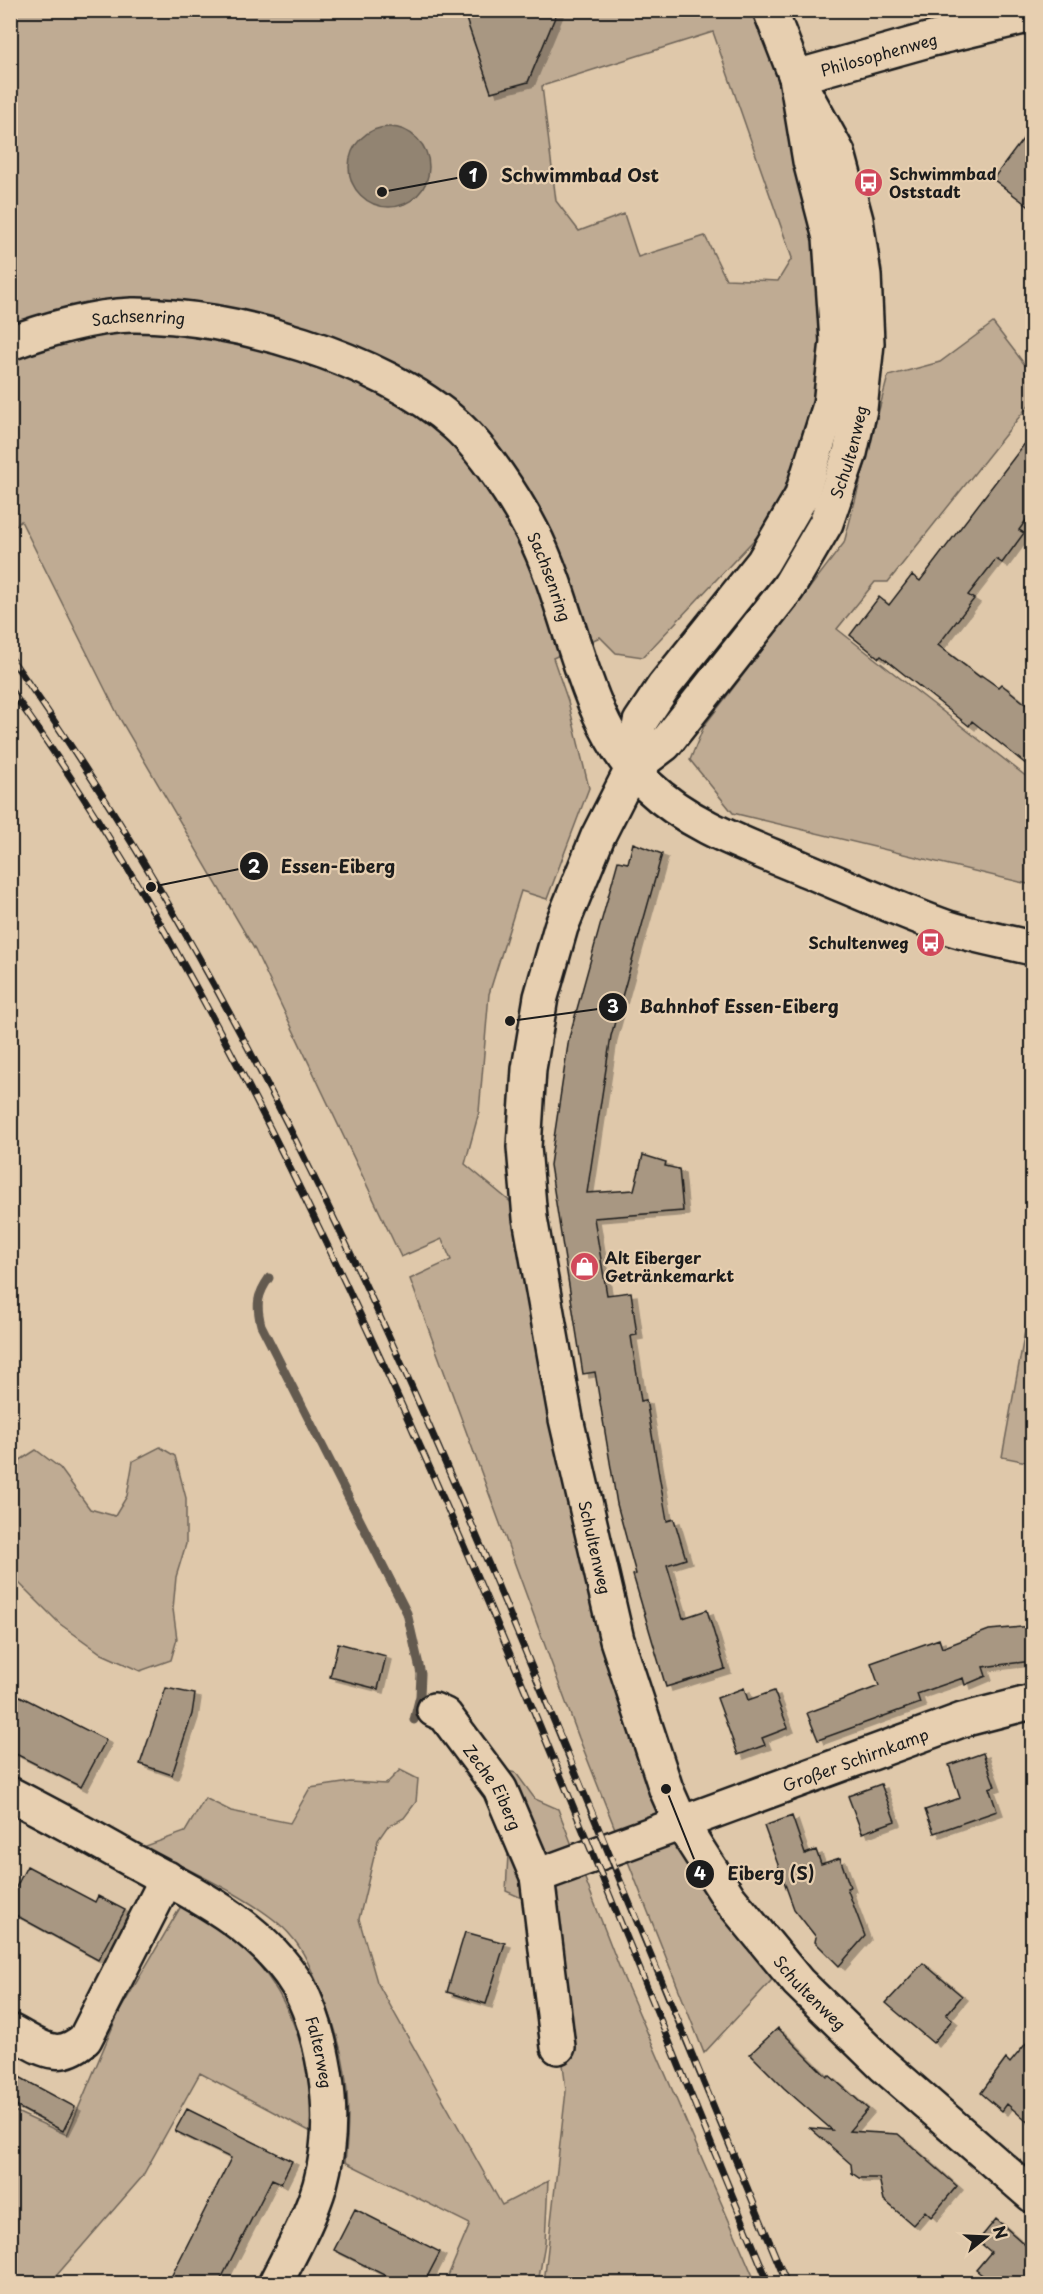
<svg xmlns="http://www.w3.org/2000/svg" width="1043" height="2294" font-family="'Playpen Sans',sans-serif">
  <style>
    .green { fill: #bfab93; stroke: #6e6458; stroke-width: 1.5; fill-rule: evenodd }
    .water { fill: #928472; stroke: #635a50; stroke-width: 1.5 }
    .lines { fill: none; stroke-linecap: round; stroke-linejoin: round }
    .stream { stroke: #635a50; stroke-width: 9 }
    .building { fill: #a89782; stroke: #1c1c1c; stroke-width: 1.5; filter: url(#shadow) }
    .minor-casing { stroke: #1c1c1c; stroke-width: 38 }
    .minor { stroke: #e7cfb0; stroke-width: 33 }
    .rail-casing { stroke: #1c1c1c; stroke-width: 7 }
    .rail { stroke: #e7cfb0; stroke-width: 4.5; stroke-dasharray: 14; stroke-linecap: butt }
    .labels { text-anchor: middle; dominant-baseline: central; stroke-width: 4.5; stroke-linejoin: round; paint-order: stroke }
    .street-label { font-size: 16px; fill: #1c1c1c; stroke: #e7cfb0 }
    .poi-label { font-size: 16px; font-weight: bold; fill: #1c1c1c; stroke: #e7cfb0; text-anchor: start }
    .leader { fill: none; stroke: #1c1c1c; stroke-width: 2 }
    .callout-dot { fill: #1c1c1c; stroke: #e7cfb0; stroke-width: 2 }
    .mark-label { font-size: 18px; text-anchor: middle; font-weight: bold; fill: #fff }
    .callout-label { font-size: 18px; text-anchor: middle; font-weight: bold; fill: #1c1c1c; stroke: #e7cfb0; stroke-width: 4.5; stroke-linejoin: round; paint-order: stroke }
  </style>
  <defs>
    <filter id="shadow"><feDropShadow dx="6" dy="4" stdDeviation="0" flood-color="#0004"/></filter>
  </defs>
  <rect width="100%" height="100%" fill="#dfc8aa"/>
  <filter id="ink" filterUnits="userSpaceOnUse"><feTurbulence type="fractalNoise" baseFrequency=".0167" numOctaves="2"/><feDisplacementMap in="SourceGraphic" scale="12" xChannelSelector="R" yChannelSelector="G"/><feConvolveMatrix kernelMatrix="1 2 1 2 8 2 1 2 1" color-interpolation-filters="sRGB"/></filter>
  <g filter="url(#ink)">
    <path class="green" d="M11,11H768L833,277L804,487L643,657L616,653L600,637L553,658L568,701L589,788L547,899L521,891L489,994L479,1112L465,1164L530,1218L665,1790L784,1967L704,2053L579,1738L410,1279L451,1260L442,1239L401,1257L255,950L120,719L21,521L11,530ZM713,32L792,258L778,281L726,279L705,236L638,257L624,214L579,231L556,201L542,86Z
      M993,323L1032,374V401L888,582H875L837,629L1032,781V885L733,813L690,760L704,726L844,543L888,376L940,362Z
      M1032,1293V1463L1002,1457Z
      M160,1447L175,1456L186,1498V1544L176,1577L173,1609L177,1639L171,1660L140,1671L102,1654L60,1624L11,1575V1466L36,1450L60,1468L90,1509L115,1516L127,1496L133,1461Z
      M498,1769L516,1773L535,1799L558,1809L622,1974L756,2283H544L566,2091L546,1909L506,1891L508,1854L480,1787Z
      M400,1770L418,1779L416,1802L404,1818L387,1827L378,1840L359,1919L377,1982L502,2205L548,2181L545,2243L538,2283H445L470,2224L345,2162C353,2092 345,2044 316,1980C309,1965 302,1948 291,1936C264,1903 183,1867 143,1847L185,1832L205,1798L231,1811L290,1823L310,1788L350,1782L386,1784Z
      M181,1906C195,1914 210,1923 223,1932C289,1979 312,2056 313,2133L200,2073L142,2177L50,2283H11L10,2109L67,2135L119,2012Z"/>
    <path class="water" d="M349 167a40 40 0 1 1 80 0a40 40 0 1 1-80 0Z"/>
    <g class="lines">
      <path class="stream" d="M269,1278C257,1295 256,1305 261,1325L407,1613L421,1674L420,1696L414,1720"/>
    </g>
    <path class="building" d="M463,10H558L528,82L491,92Z
      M1032,127V209L993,179Z
      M1032,434V512L1019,530L1024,533L1002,563L996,559L968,595L974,599L938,645L980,677L981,675L998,687L1001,684L1032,709V769L972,721L969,726L881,656L879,658L850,635L879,597L889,605L912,575L920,581Z
      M633,843L662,854L611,1036L587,1193L634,1190L643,1155L666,1162L665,1166L679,1169L683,1211L594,1218L607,1295L631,1292L637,1335L631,1336L641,1401L646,1400L667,1521L674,1519L686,1559L667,1565L683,1618L707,1610L725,1669L666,1687L633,1575L636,1574L617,1504L595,1372L583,1374L550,1165L569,1038L618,861L628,863Z
      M1032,1626V1661L983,1667L986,1676L965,1685L963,1678L917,1694L920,1703L818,1740L807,1713L879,1686L871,1663L939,1639L942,1648L989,1630Z
      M338,1643L386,1656L378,1689L330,1677Z
      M166,1688L195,1694L192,1714L172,1775L140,1764Z
      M744,1688L748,1700L774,1691L788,1728L762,1738L765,1745L738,1755L717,1698Z
      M10,1691L106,1740L81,1787L10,1751Z
      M983,1753L995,1786L989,1788L997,1811L934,1833L925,1810L960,1798L949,1765Z
      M881,1784L895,1821L862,1833L848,1796Z
      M792,1816L805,1854L816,1850L821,1864L840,1858L850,1887L847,1888L865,1936L839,1966L815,1942L816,1937L794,1909L764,1826Z
      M27,1866L95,1902L98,1896L125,1910L98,1960L10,1912V1899Z
      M465,1932L505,1943L486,2004L447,1992Z
      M923,1963L962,1996L946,2015L952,2020L933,2043L886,2003Z
      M778,2028L827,2077L829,2075L868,2109L849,2131L898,2134L957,2186L931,2217L925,2211L913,2225L884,2200L879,2178H859L852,2173L851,2164L810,2128L832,2130L784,2088L750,2054Z
      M1032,2036V2126L1007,2104L1002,2111L981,2093L1006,2059L1010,2063Z
      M10,2072L75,2107L63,2131L10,2103Z
      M187,2109L292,2161L281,2183L272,2179L219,2283H168L231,2158L175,2131Z
      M355,2209L440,2252L424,2283H400L334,2250Z
      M996,2219L1032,2251V2283H992L976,2270L991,2252L978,2241Z"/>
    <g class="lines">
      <defs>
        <g id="minor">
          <path id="s1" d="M796,77L810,161L830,238L837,341L830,405L801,497L763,562L664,686L640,722L632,769L598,836L561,927L541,997L529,1069L524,1147L530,1218L566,1419L617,1640L666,1789L681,1823L729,1898L798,1982L883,2065L1032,2195"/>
          <path id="s2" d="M796,77L928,40L1032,15"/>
          <path id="s3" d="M10,343C45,330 94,316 132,315C230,314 382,358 456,425C483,449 515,498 532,531C574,612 580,720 648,786C691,827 750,846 804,869C850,888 896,909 943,926C972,936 1003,941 1032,948"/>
          <path id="s4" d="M632,769L665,744L788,588L826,523L850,453L860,409L867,343L864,275L856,220L838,153L796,77L770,10"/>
          <path id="s5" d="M434,1710L445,1715L500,1789L537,1876L558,2047"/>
          <path id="s6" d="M10,1794C51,1815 91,1837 130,1859C191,1892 261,1924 298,1986C313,2013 320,2042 325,2072C331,2109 330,2148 320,2185C310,2219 291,2252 275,2284"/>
          <path id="s7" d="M537,1876L962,1720L1032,1702"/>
          <path d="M10,2031C40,2046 56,2064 85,2039L167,1878"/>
        </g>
      </defs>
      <use href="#minor" class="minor-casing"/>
      <use href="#minor" class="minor"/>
      <defs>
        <path id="rail" d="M10,657C227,963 380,1303 523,1646C612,1858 699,2071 787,2284
          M10,689C152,887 262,1104 365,1325C511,1639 635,1964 769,2284"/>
      </defs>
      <use href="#rail" class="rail-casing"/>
      <use href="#rail" class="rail"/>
    </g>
  </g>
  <defs>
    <symbol id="bus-disc" viewBox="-11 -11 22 22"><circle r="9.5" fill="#d1495b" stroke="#e7cfb0"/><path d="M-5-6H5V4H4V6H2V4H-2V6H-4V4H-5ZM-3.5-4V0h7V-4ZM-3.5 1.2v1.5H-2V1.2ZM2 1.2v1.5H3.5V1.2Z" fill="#fff"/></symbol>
    <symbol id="shop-disc" viewBox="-11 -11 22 22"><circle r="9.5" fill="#d1495b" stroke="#e7cfb0"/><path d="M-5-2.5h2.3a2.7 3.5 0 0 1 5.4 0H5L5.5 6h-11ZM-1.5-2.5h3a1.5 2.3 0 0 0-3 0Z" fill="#fff"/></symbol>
  </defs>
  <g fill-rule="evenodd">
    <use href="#bus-disc" x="852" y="166" width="33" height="33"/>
    <use href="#bus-disc" x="914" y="926" width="33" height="33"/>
    <use href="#shop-disc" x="568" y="1250" width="33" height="33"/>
  </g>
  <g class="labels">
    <g class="street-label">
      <text stroke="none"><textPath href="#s2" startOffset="86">Philosophenweg</textPath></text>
      <text stroke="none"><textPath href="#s3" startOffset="132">Sachsenring</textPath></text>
      <text stroke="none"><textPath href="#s4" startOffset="390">Schultenweg</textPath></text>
      <text stroke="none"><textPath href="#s3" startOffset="654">Sachsenring</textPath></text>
      <text stroke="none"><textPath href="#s1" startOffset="1558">Schultenweg</textPath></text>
      <text stroke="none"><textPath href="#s7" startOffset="339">Großer Schirnkamp</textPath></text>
      <text stroke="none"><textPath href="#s5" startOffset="99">Zeche Eiberg</textPath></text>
      <text stroke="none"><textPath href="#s1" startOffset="2061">Schultenweg</textPath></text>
      <text stroke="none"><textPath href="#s6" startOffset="420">Falterweg</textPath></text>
    </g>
    <g class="poi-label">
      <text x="889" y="173">Schwimmbad<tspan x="889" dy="18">Oststadt</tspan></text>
      <text x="909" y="942" text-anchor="end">Schultenweg</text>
      <text x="605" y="1257">Alt Eiberger<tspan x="605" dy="18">Getränkemarkt</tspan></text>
    </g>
  </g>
  <path class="leader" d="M382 192L473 175M151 887L254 866M510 1021L613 1007M666 1789L700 1874"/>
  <g class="callout-dot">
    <circle cx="382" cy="192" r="6"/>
    <circle cx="151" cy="887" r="6"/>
    <circle cx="510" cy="1021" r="6"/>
    <circle cx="666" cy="1789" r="6"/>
    <circle cx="473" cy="175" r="15"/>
    <circle cx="254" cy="866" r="15"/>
    <circle cx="613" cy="1007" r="15"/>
    <circle cx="700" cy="1874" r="15"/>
  </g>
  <g class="mark-label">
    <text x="473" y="182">1</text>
    <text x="254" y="873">2</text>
    <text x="613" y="1013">3</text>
    <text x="700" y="1880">4</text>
  </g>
  <g class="callout-label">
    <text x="580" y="182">Schwimmbad Ost</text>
    <text x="338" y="873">Essen-Eiberg</text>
    <text x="739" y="1013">Bahnhof Essen-Eiberg</text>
    <text x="771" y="1880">Eiberg (S)</text>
  </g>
  <rect width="1043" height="2294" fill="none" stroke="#e7cfb0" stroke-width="36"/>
  <rect x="18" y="18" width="1007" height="2258" fill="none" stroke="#1c1c1c" stroke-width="2" filter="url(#ink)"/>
  <g transform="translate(986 2237) rotate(72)" stroke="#e7cfb0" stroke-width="4.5" paint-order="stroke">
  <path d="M0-4.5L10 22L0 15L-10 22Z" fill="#1c1c1c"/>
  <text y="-9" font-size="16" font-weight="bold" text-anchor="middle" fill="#1c1c1c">N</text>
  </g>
</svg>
